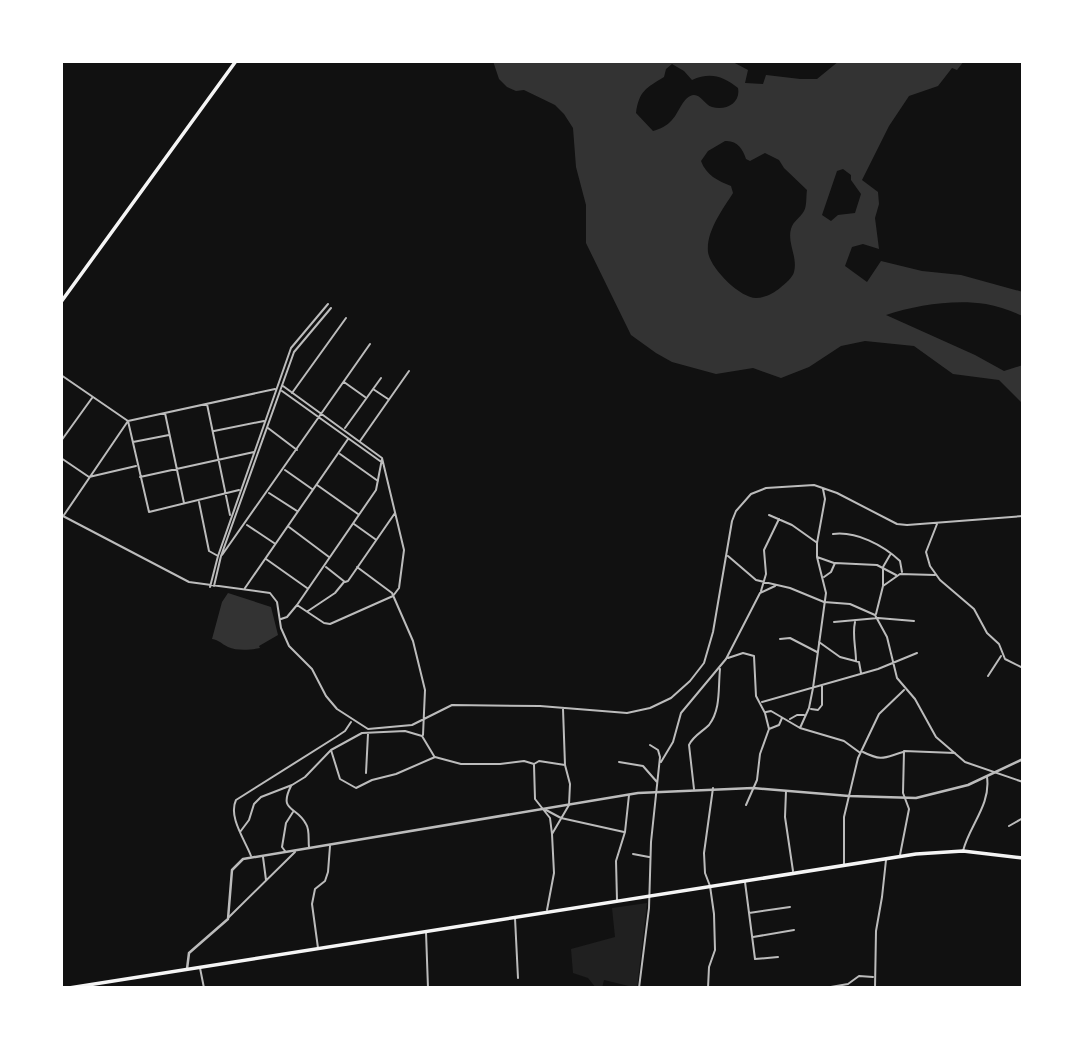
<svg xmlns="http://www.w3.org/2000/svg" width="1084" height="1049" font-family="'Golos Text',sans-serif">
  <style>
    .green { fill: #202020 }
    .water { fill: #333; fill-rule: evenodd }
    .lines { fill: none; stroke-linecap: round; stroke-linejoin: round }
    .minor { stroke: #bcbcbc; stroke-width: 2 }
    .tertiary { stroke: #bcbcbc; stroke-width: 2.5 }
    .primary { stroke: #f5f5f5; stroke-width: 3.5 }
  </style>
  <rect width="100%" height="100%" fill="#111"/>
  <path class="green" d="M647,903L637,988L604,980L602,988H596L588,978L573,973L571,949L615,937L612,908Z"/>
  <path class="water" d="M731,61L748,70L745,83L763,84L766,75L800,79H817L839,61H964L957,70L952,68L938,86L909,96L889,126L862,180L878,192L879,204L875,218L879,249L863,244L852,247L845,266L867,282L881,261L922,271L961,275L1023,292V316C1011,311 998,306 986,304C954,299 916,305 886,315L975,355L1004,371L1023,365V404L999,380L953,374L914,346L865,341L841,346L809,367L781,378L753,368L716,374L672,362L656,353L631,335L586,243V205L576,167L573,128L564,114L555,105L524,90L516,91L507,87L499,79L493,61ZM672,64L684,71L692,80C710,72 723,76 738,88C741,103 726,111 712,107C705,105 701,95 694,95C683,96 679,113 672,120C667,126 660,129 653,131L636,113C639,91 646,88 664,77L666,69ZM725,141C737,140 743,149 746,159L750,161L765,153L779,160L784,168L807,190C806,196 807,206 804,211C800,218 793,221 791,229C787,243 798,257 794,272C793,277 785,284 780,288C774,293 765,298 756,298C740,298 710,268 708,252C706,231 723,209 733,193L731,186C718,181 706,175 701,161L708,151ZM843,169L851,175V180L861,194L855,213L838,215L831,221L822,215L837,171Z
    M228,593L271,607L278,635L259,646L260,648C251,650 237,651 228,647C222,644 219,640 212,639L222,602Z"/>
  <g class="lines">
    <path class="minor" d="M61,375L128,421L149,512L239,490
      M344,382L365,397
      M283,386L382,458L404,550L399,588L393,596L330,624L324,623L297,605
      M373,389L388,399
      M282,391L380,461
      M292,393L346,318
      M207,404L230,515
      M165,413L184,503
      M268,428L297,450
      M345,428L381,378
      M214,431L264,421
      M61,441L92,398
      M360,441L409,371
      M133,442L169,435
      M340,454L378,481
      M61,458L89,477L136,466
      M285,470L312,489
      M140,477L254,452
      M317,485L358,514
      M269,493L297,511
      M199,502L209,551L218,556
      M61,515L189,582L270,593L277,602L281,628L289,646L312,669L326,696L337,709L368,729L412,725L452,705L540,706L627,713L650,708L671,698L690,681L704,663L713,632L732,521L736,511L751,494L766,488L814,485L837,493L897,524L907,525L1023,516
      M64,515L128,421L275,389
      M769,515L792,525L816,542
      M354,524L375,539
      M937,524L926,552L930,566L940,580L974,609L987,633L999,644L1005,659L1023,668
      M247,525L274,543
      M289,527L329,557
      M833,534C856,531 883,545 900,561L902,572
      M222,555L370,344
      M728,556L756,580L790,588L824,602L850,604L875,615L887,637L897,678L915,699L936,737L965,762L1023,782
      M817,557L834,563
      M266,559L307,588
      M326,567L345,582L348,581L395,513
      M357,567L392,593L413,641L425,690L423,735
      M824,577L831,572L835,563L877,565L896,575
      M883,585V567L890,555
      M214,586L221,556L294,352L331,308
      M210,587L218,556L291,348L328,304
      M245,588L348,439
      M761,591L766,574L764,550L779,519
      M308,611L335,593L344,582
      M876,614L883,586L900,574L935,575
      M281,619L287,617L297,605L376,490L382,459
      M834,622L878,618L914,621
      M855,622C852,635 856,648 856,661
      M780,639L790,638L817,652
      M819,642L840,657L859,662L861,673
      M728,658L743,653L754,656L756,696L765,713L769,729L760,754L757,780L746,805
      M988,676L1001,656
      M762,702L878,669L917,653
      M811,709L818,710L822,705V686
      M766,712L771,711L800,728L844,741L859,752
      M790,719L797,715H804
      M800,728L809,708L813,688L826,593L817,557V543L825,499L823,489
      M769,729L779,725L782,718
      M331,750L340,779L356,788L372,780L396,774L435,757L461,764H500L524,761L534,764L539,761L565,765
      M863,752C883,762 885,757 903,752
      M619,762L643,766L657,782
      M661,762L673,742L681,713L726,659L760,593L775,586
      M534,765L535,799L550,818L552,834L554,873L547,910
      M366,773L368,734
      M291,786C278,812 297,806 306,824C310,830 308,840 309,847
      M694,789L689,745C693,736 702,732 709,725C721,709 718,689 720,669
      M786,791L785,817L793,871
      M546,810L561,818L624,832
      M1009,826L1023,818
      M240,832L249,820L254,804L261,797L292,785L305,777L331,750L362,733L405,731L422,736L434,756
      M552,834L569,805L570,784L565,765L563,709
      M285,851L282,847L286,823L293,812
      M963,851C969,826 991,805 987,777
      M633,854L649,857
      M900,855L909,809L903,793L904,751L955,753
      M251,856C245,840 228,817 236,800L336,737L345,731L351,722
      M263,857L266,880
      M844,865V817L858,758L879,714L904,690
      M745,882L755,959L778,957
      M617,900L616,861L625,832L629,795
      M749,913L790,907
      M229,917L295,852
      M515,918L518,978
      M426,932L428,988
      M753,937L794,930
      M318,948L312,904L315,889L325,881L328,872L330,846
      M200,968L204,988
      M639,988L649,908L651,842L660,757L658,750L650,745
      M708,988L709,967L715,950L714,914L710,886L705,873L704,853L713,788
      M825,988L848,984L859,976L873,977
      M875,988L876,931L882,897L886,860"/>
    <path class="tertiary" d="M187,969L189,953L228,919L232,870L243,859L638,793L753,788L849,796L916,798L968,785L1023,759"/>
    <path class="primary" d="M61,302L236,61
      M69,988L916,854L963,851L1023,858"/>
  </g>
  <rect width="1084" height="1049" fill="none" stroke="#ffffff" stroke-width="126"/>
</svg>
